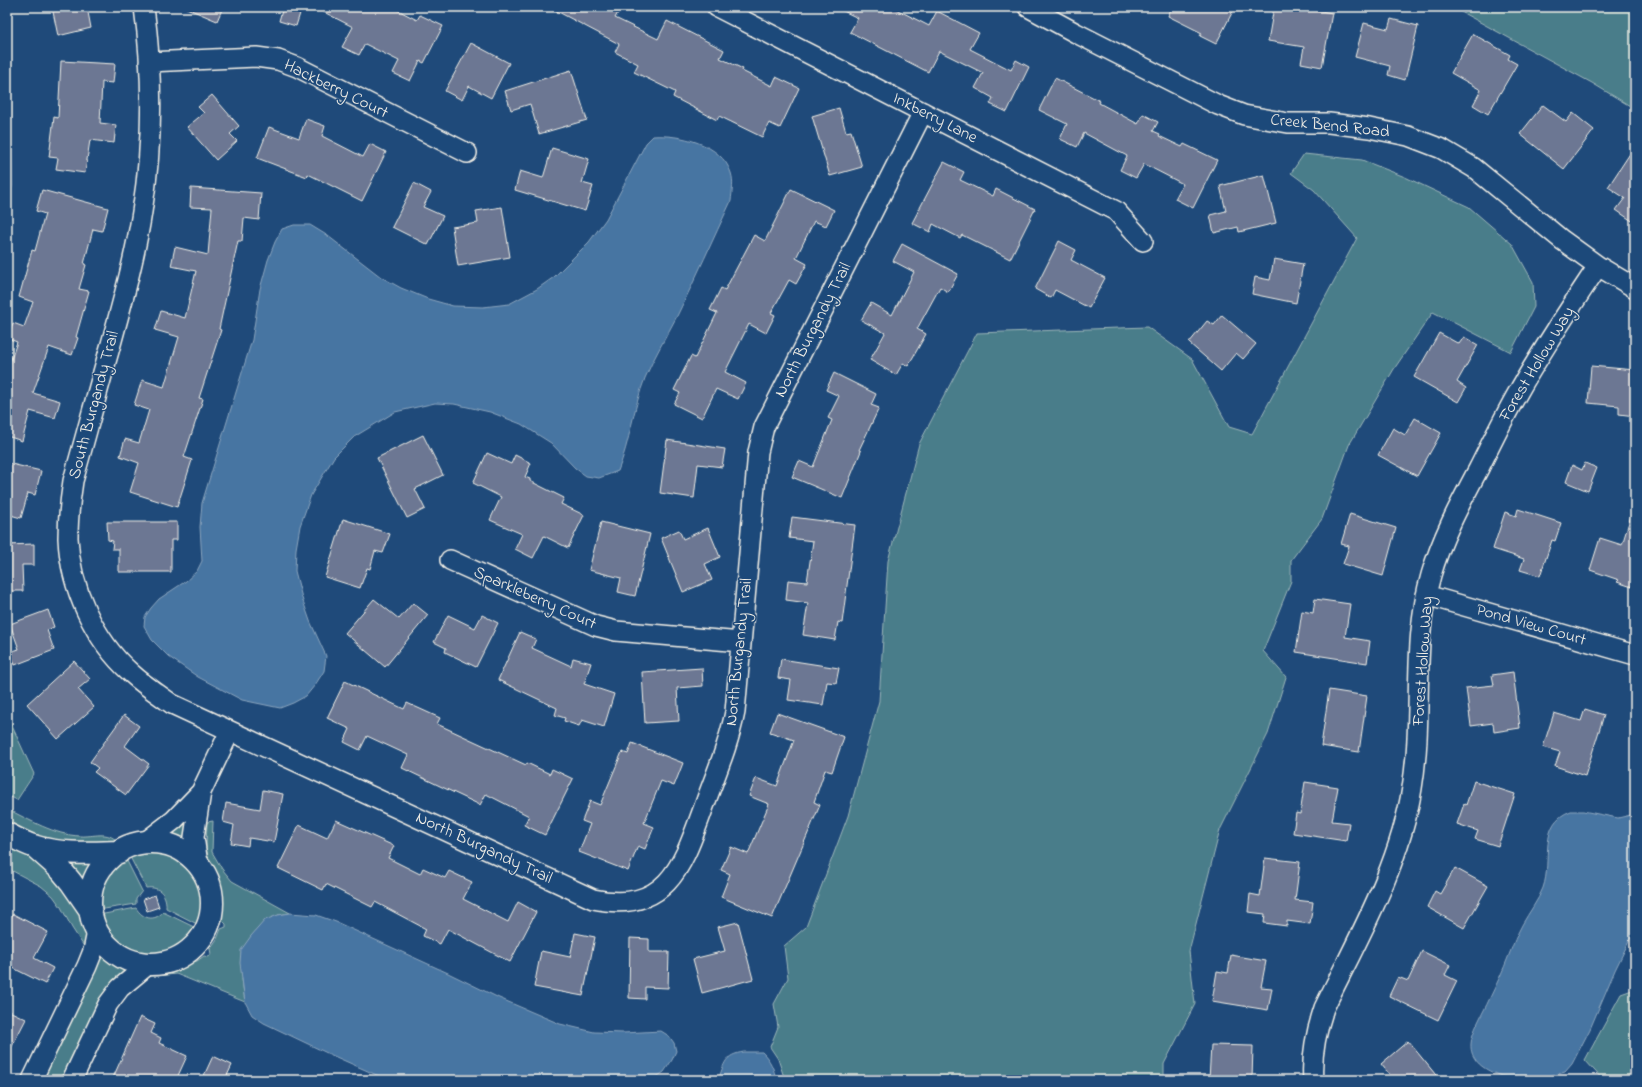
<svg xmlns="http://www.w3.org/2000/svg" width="1642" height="1087" font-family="'Indie Flower',sans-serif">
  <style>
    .green { fill: #487d8a; stroke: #9eb7b9 }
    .water { fill: #4774a2; stroke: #8ca6be }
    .building { fill: #6c7793; stroke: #f4f1e8 }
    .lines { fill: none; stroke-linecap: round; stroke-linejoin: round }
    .street-casing { stroke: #f4f1e8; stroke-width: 22 }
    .secondary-casing { stroke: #f4f1e8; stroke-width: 25 }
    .street { stroke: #1f4a7a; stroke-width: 19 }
    .secondary { stroke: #1f4a7a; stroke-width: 22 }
    .labels { text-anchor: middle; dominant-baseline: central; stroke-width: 3; stroke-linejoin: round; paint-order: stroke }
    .street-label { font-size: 17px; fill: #f4f1e8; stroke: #1f4a7a }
  </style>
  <rect width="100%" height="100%" fill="#1f4a7a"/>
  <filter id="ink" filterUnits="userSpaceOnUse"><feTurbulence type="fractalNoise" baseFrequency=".025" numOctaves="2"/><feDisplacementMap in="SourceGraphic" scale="8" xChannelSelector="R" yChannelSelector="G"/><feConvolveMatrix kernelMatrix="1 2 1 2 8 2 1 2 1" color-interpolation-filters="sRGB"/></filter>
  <g filter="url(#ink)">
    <path class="green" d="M7,7H10L12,186L7,216Z
      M1452,7H1635V109L1592,83Z
      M1304,154L1362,160L1405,177L1469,207L1512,244L1533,282L1534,307L1511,352L1433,312L1394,369L1349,445L1322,519L1291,560V581L1263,651L1286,677L1268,734L1220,830L1189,951L1195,1004L1164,1064V1080H785L778,1059L770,1047L778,1027L774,1004L788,978L784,946L806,927L848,816L879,701L888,561L919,444L977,333L1147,327L1192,359L1229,427L1252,434L1357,238L1314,190L1291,173Z
      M7,715L34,774L17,800L7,795Z
      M7,809C30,820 54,835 80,836C94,837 107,830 118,842L85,847L40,838L7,822Z
      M187,819L186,844L167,836Z
      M213,821L212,852L222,869L232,881L290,913L278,915L242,979L245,1002L176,974L158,976H142L156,968L177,964H187L197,961L204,956L209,957L211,954L210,949L217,939L221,929L226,927V924L222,920V895L220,882L209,860L206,848L207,822Z
      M7,843C16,848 26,853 34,858C52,869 81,904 86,924C87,932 86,940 85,948L72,928L61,907L53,896L41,886L7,868Z
      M149,848C154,849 162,849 167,851C197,861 214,894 201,924H197L166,908C167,895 160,886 146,888L129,855L131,852Z
      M125,857L142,891L136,899V904L98,910C96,889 105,867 125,857Z
      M62,858L95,863L85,884Z
      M136,908C143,919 154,922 163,912L196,928L197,931C171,972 111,961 99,915Z
      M102,952L129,969L64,1080H41Z
      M1635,989V1080H1603L1585,1060L1621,994Z"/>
    <path class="water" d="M653,136C679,134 722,144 731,173C734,182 732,191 731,201C713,239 696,278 677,316C666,337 654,357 645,378C633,409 630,441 618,471L599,478L586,476L575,468L551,443L521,424L490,412L454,404L435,403L395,412L354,437L334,457L311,495L300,526L296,549L295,571L302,598L310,621L326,656L324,671L315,685L306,696L293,703L280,708L242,700L198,677L169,657L152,640L144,626L145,617L151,608L159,599L186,581L197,571L202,561L200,527L202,503L252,340L260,289L268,260L275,242L282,229L294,225H310L328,236L381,277L401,288L428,299L453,306L483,307L509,304L537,289L554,277L589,242L606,219L646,143Z
      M1571,811H1583L1618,818L1635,814V929L1615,970L1590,1029L1572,1064L1565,1072C1545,1078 1513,1083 1494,1073C1482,1068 1470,1059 1471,1044C1471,1033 1484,1011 1489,1000C1496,985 1503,971 1509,955C1513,945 1517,934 1522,925C1529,912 1538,901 1543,888C1553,860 1537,823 1571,811Z
      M290,913L316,915L336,922L448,973L499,998L560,1024L594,1032L623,1033L661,1031L669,1036L674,1043L676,1051L672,1060L664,1072L652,1080H388L327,1053L264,1023L252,1015L245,1002L240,963L241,950L251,936L265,920L278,915Z
      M744,1052H762C770,1060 774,1068 776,1080H718C725,1063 724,1055 744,1052Z"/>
    <path class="building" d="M52,7H87L91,28L58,36Z
      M184,7H223L217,21Z
      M283,7H302L296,26L279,21Z
      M314,7H392L417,20L420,15L443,26L424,63L420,61L410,81L393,73L399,61L365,44L359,55L342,47L353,27Z
      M549,7H621L615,18L658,39L667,21L724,50L720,58L743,69L742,71L772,86L776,77L799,88L780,128L769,123L762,137L719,116L717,120L673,97L675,92L634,72L638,64L615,52L619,44Z
      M835,7H892L929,26L937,11L979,33L970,49L1011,70L1016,60L1029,67L1007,112L990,104L993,98L975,88L983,73L939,51L928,72L850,32L858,18Z
      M1172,7H1235L1216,44L1200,36L1202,33L1168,16Z
      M1274,7H1298L1332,13L1322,67L1301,63L1304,47L1268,41Z
      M1391,19L1418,26L1405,80L1388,75L1390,66L1355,57L1364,23L1388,29Z
      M1473,34L1510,55L1508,59L1517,64L1488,114L1473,105L1481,90L1451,73Z
      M471,43L509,63L491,98L469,86L462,100L445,91Z
      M61,61L115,64L113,83L102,82L100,123L116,125L114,143L90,140L85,173L56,169L58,158L49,157L54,117L58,118Z
      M571,70L587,120L539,134L530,104L511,110L505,91Z
      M1055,78L1100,101L1099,103L1138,124L1143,114L1158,122L1153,131L1160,134L1159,136L1182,147L1184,144L1217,160L1193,208L1175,199L1183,184L1144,164L1136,178L1120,170L1127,156L1084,133L1077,147L1060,139L1067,124L1039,110Z
      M212,95L239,126L230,134L237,141L216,160L187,127L204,113L198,107Z
      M1543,105L1566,122L1573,113L1594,130L1564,169L1520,134Z
      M839,108L846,132L851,131L862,167L830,176L812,116Z
      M306,119L325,126L322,136L363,157L370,144L386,152L362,201L308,174L307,177L257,158L269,127L299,138Z
      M1635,146V223L1616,210L1625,198L1608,187Z
      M552,148L589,159L582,183L593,186L585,211L515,190L520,171L543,178Z
      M944,162L964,172L960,180L993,196L996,189L1035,209L1010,259L962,235L960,238L933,224L930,232L912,223Z
      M1264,175L1276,223L1239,232L1238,227L1214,233L1210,215L1226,211L1220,186Z
      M414,183L431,192L423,207L443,216L428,245L392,227Z
      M191,188L261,193L259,220L244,218L242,241H238L219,329L221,330L199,398L203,399L184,457L192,460L177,507L130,492L139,463L120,456L125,439L139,443L149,410L134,405L142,380L164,387L179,337L155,330L161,311L185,318L196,271L171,266L175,247L208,255L212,208L190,207Z
      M791,189L834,210L826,226L814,221L796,258L807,264L796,284L789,280L771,313L775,315L766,333L749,324L725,372L746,383L738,399L716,389L702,418L674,404L680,393L674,390L691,356L695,358L717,313L710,310L721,288L725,290L754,235L765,241Z
      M42,190L108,208L102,231L93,229L84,264L86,265L79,289L89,291L76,337L78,338L72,355L49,347L33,393L60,401L55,418L30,411L22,441L7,436V371L17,342L7,338L13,323L24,327L33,302L19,297L32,250L35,251L45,214L36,211Z
      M502,207L510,257L458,266L452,227L478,223L476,211Z
      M1059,241L1076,250L1071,260L1105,278L1089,308L1055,290L1051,298L1035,289Z
      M902,244L958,274L948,292L940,287L917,329L926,334L908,366L903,363L896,375L870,360L885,333L861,320L871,303L892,315L914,272L893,261Z
      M1274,259L1303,264L1296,303L1252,294L1255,277L1270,280Z
      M1222,315L1256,344L1243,359L1236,353L1221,371L1189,343L1207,321L1214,325Z
      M1439,333L1459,344L1464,337L1478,345L1457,382L1466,388L1458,402L1414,377Z
      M1591,366L1635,370V416L1619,414V406L1588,403Z
      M834,373L876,394L871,405L879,408L859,450L861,451L842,498L792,477L799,461L813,467L832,420L828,418L839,396L826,390Z
      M1415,418L1441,433L1417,476L1378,455L1393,428L1405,435Z
      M423,435L443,475L415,489L425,509L407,518L377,458Z
      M667,440L725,449L722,467L698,464L694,498L660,493Z
      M487,453L511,464L515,455L531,463L525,477L530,479V481L564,498L561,504L584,515L568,548L544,536L533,558L515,549L522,534L490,520L501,497L473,483Z
      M7,463L41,471L35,495L28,493L21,518L7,514Z
      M1585,463L1597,468L1588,491L1566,482L1572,465L1582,470Z
      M1518,509L1561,523L1555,541L1552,540L1540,576L1520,570L1524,559L1493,549L1505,512L1516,516Z
      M1632,512L1635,513V588L1617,582L1619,580L1590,570L1600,538L1622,545Z
      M1350,514L1396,528L1383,576L1343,564L1349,546L1341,544Z
      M792,517L855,525L842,623L838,622L835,640L803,635L808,603L786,600L788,580L807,582L813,541L789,538Z
      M343,519L390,534L383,553L375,551L370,569L367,568L360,588L325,577Z
      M107,522H177V540H171V572H119V549H112L113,541L108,540Z
      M601,522L650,534L635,596L618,592L621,578L589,570Z
      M708,528L720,557L705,564L712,580L683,592L661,538L679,530L683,539Z
      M34,544V565H22L23,591H7V545Z
      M374,599L399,619L413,603L428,615L385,667L345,633Z
      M1315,599L1350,604L1345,637L1370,641L1367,663L1296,652L1302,611L1313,613Z
      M48,610L54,627L47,630L54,650L15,665L10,652L19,649L10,624Z
      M448,615L475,628L482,615L498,623L476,667L445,652L446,648L434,642Z
      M520,632L536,639L532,648L571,666L573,658L591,663L584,684L614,694L604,727L582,720L579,726L564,721L565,718L555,715L557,708L498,680Z
      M781,659L839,668L836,683L827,682L823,705L788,700L791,680L778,678Z
      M74,661L90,679L78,689L94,707L58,739L27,704Z
      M702,668L703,686L677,688L679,721L645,723L642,672Z
      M1513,672L1520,728L1494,732L1493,723L1471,726L1466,688L1494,685L1492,675Z
      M345,681L404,709L407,703L440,718L437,724L526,765L527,763L550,774L552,769L573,779L545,835L524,825L529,816L486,794L480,805L402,768L408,755L367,736L360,750L344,742L350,729L327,718Z
      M1329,690L1367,696L1359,752L1321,746Z
      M1585,709L1604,715L1585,776L1555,766L1560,752L1543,747L1554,713L1581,721Z
      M777,713L844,737L832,772L825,770L814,802L820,805L772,918L721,897L730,874L721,870L731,847L748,854L769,804L749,796L756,778L777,786L794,740L770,732Z
      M124,715L139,726L125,746L149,764L126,795L94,772L98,768L90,762Z
      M632,743L683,763L674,786L661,781L644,823L654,827L645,849L638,846L628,871L579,852L590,824L582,821L590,801L600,805L622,752L628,754Z
      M1474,781L1515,794L1498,846L1475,839L1478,831L1457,824L1464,804L1466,805Z
      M1305,782L1338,787L1332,821L1349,823L1346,841L1293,833L1296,813L1300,814Z
      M263,790L283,794L274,842L249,838L248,846L231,843L234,825L223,822L226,803L260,809Z
      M336,820L394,846L388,858L420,874L423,868L445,878L449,871L472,882L463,899L508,922L518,902L536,912L510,962L448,929L440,944L423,936L426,929L375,902L372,907L326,884L323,890L278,868L299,825L327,838Z
      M1265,858L1300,862L1295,900L1313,902L1310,924L1287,921V926L1264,923L1265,914L1248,912L1250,894L1260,896Z
      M1455,868L1488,886L1464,928L1427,907L1435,891L1440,894Z
      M155,895L159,907L147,911L143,899Z
      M13,914L48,932L34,958L53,968L45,984L7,965V924Z
      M738,922L753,979L702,993L693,959L725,951L718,927Z
      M575,933L595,937L583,996L534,987L541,951L570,957Z
      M630,938L649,939V952H669L668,988L645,987V999L629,998Z
      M1422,951L1450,965L1445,975L1457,981L1438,1020L1389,996L1398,977L1408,981Z
      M1231,955L1266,961L1261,987L1272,988L1268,1010L1212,1001L1217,971L1228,973Z
      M7,1010L26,1019L7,1056Z
      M140,1017L155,1024L151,1033L161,1038L159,1043L187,1056L176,1080H112Z
      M1408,1041L1440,1080H1394L1381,1064Z
      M1211,1045L1253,1046L1252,1080H1209Z
      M213,1056L232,1065L225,1080H202Z"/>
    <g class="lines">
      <defs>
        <path id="street" d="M144,7C153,74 153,145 142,212C135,257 123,300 111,344C98,389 86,435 73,481C70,500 68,519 68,538C70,587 94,640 131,673C144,685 158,694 172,704L593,899C671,915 684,860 706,801C717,771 729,743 735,712L758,452L764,427L923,112
          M717,7L1116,211L1143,241
          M1028,7L1076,33L1218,105L1244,115L1288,123H1329L1369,128L1408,136L1442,149L1474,168L1562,240L1598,266L1635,288
          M149,62L256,57L278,60L297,67L467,153
          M450,560L596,626L616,631L741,642
          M1426,595L1635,655
          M201,792L230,731
          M144,843L174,820L201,792L194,837L198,864
          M32,1080L87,966L93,951L97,932
          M72,1080L108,1004L120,988L150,963
          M1313,1080C1311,1055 1316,1032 1324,1008C1358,938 1400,866 1412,788C1424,717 1411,644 1431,575C1442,537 1461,502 1479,468C1491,444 1503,419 1516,396C1541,351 1570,308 1598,266"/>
        <path id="secondary" d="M7,834C15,838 24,843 33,846C60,855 90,853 119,852
          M90 903a61 61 0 1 1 122 0a61 61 0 1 1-122 0Z
          M34,846L61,870L71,882L89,908"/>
      </defs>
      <use href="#street" class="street-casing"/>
      <use href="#secondary" class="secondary-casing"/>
      <use href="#street" class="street"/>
      <use href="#secondary" class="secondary"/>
    </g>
  </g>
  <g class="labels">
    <g class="street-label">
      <text transform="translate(336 89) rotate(26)">Hackberry Court</text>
      <text transform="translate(935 118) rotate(27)">Inkberry Lane</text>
      <text transform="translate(1330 126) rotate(6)">Creek Bend Road</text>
      <text transform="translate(813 330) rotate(-63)">North Burgandy Trail</text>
      <text transform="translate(1537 364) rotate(-59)">Forest Hollow Way</text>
      <text transform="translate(94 405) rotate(-75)">South Burgandy Trail</text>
      <text transform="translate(535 598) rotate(24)">Sparkleberry Court</text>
      <text transform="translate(1531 625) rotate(16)">Pond View Court</text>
      <text transform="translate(739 652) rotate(-84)">North Burgandy Trail</text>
      <text transform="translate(1423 661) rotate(-86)">Forest Hollow Way</text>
      <text transform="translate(484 848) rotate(25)">North Burgandy Trail</text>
    </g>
  </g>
  <rect width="1642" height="1087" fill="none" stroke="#1f4a7a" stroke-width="24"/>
  <rect x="12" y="12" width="1618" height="1063" fill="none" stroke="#f4f1e8" stroke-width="1.5" filter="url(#ink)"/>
</svg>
